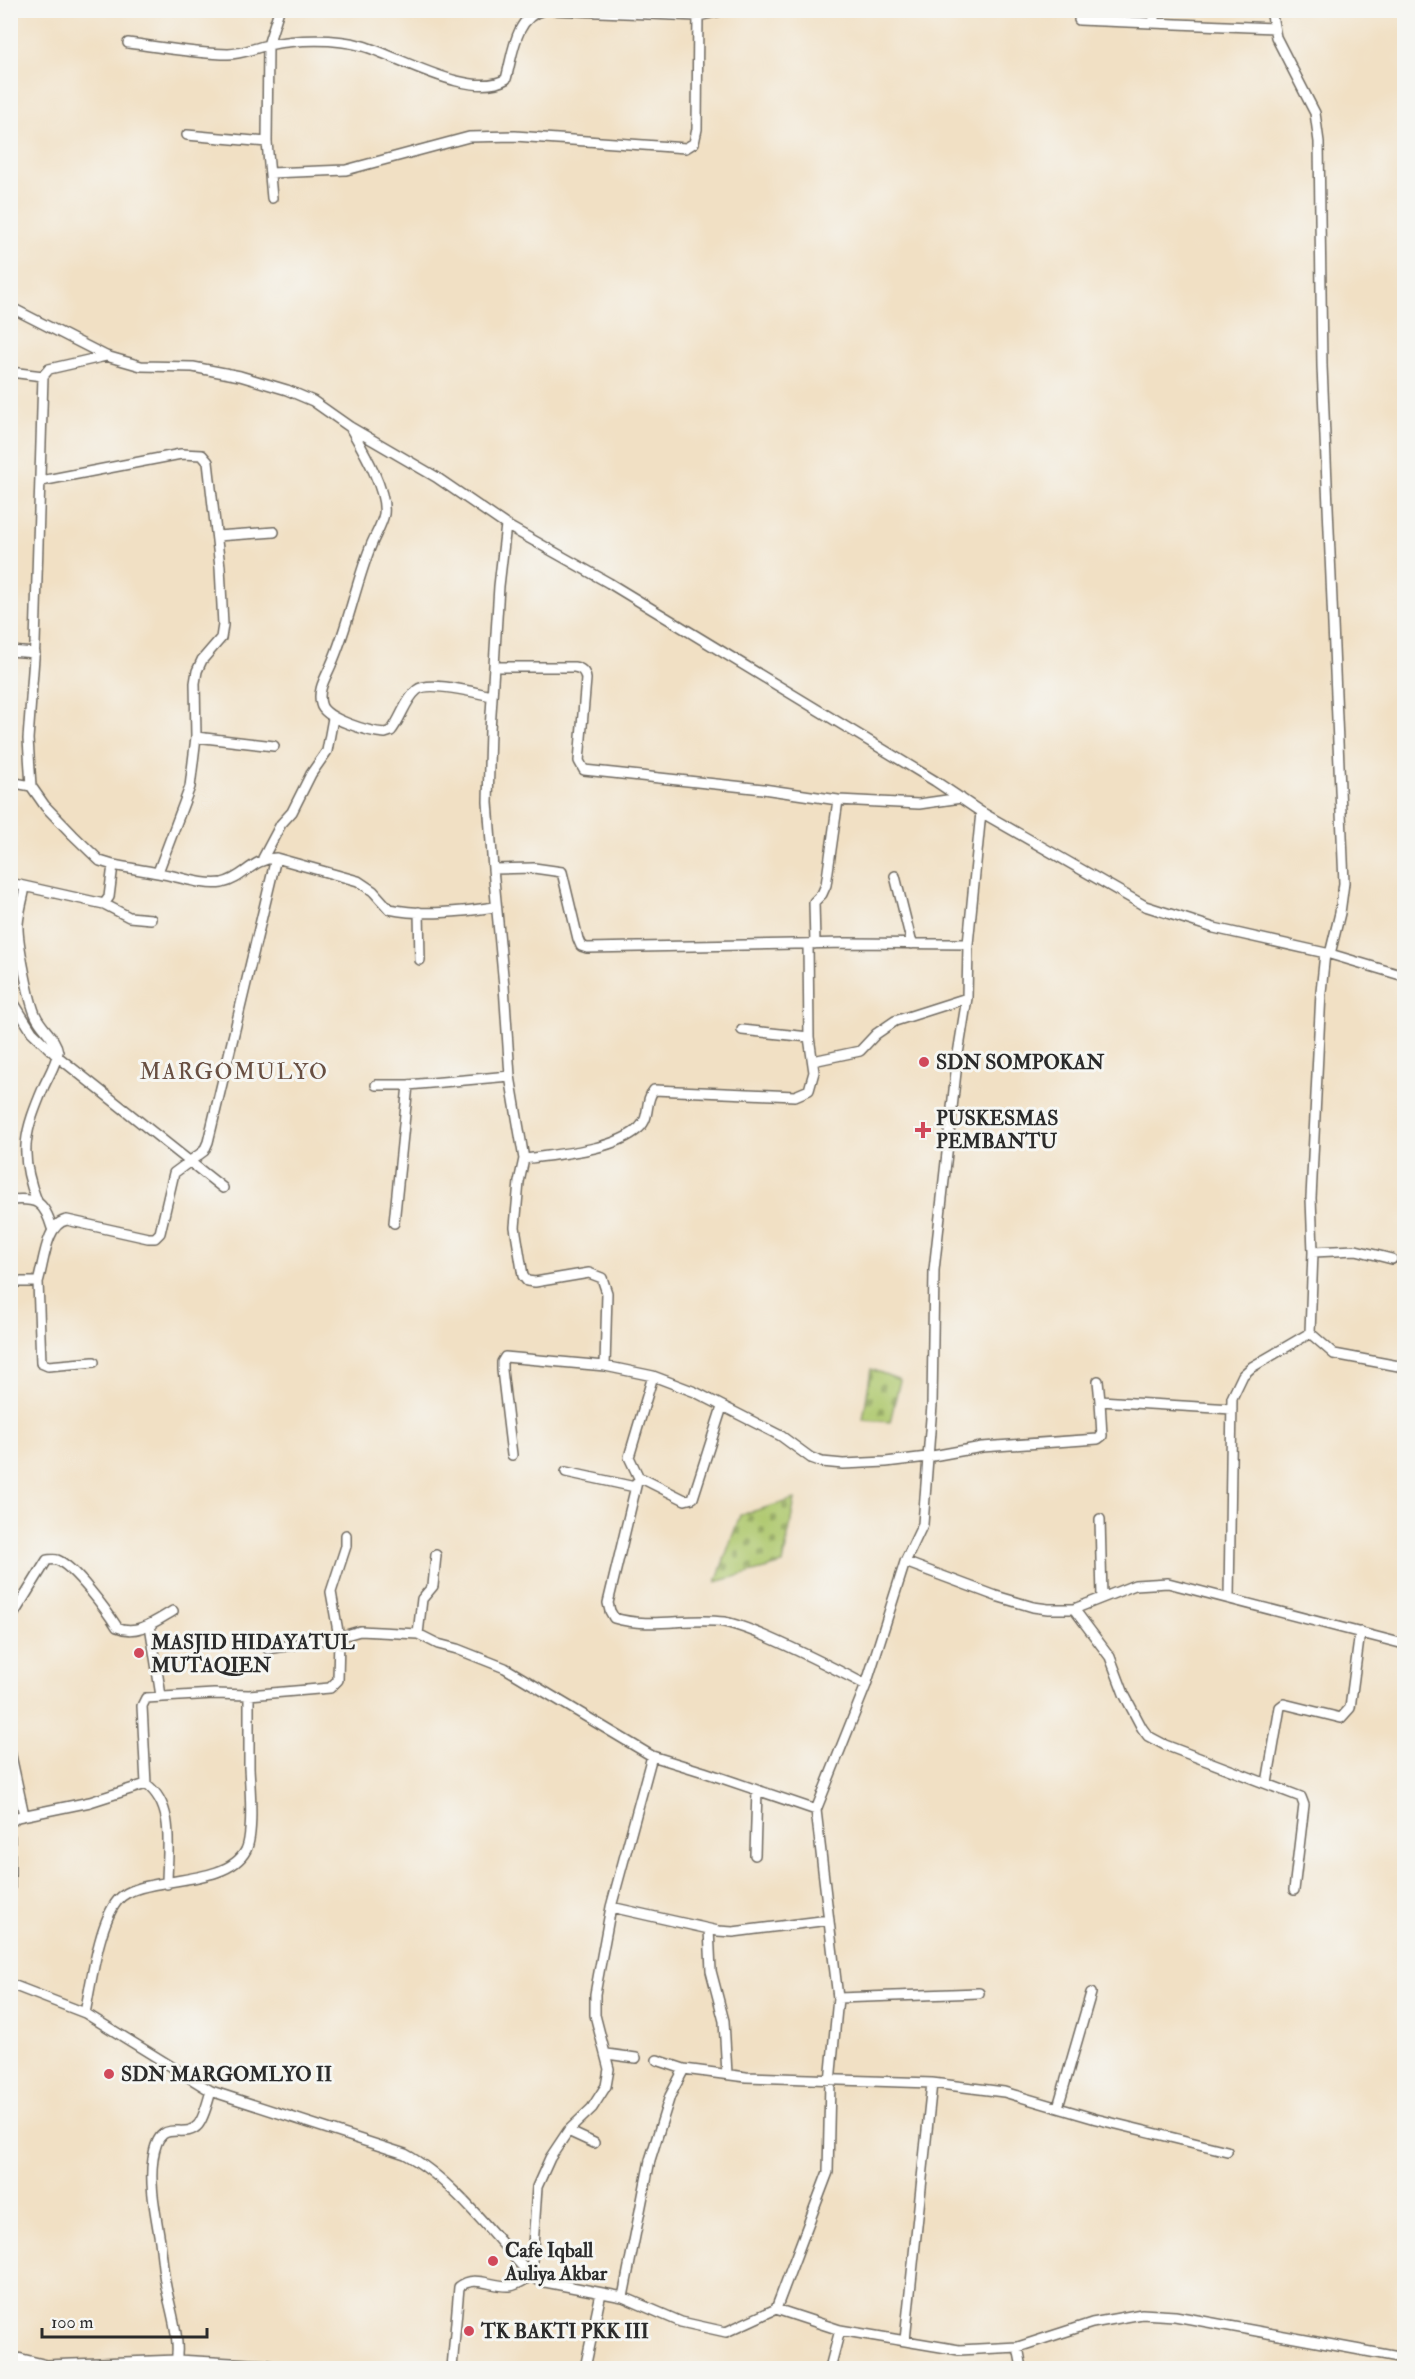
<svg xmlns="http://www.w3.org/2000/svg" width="1415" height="2379" font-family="'IM FELL Double Pica',serif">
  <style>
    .cemetery { fill: url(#cemetery-stones); stroke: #6c7a4c; stroke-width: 1.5 }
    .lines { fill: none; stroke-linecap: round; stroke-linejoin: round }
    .street-casing { stroke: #706a61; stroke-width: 12 }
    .street { stroke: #fff; stroke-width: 9 }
    .poi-dot { fill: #d1495b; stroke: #f6f6f2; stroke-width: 2 }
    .labels { text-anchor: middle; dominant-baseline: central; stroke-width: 6; stroke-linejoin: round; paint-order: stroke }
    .poi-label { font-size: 20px; font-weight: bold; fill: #2b2b2b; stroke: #f6f6f2; text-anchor: start }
    .quarter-label { font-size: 22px; letter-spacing: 1.5px; fill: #684f42; stroke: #f6f6f2 }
  </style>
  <defs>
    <pattern id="cemetery-stones" width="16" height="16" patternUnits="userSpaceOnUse" patternTransform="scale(1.5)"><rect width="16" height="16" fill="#aec86d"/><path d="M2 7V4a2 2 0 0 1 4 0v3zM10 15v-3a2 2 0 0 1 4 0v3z" fill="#8ea35a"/></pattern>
  </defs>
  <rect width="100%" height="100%" fill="#f6f6f2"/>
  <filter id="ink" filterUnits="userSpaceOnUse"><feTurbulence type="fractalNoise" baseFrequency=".0167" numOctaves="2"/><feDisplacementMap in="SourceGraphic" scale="12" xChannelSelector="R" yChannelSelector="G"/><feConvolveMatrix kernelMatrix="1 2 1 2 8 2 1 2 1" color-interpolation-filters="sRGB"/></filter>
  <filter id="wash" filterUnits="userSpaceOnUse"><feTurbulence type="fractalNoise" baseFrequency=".008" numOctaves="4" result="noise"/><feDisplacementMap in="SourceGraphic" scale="24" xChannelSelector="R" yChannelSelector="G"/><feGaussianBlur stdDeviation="1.35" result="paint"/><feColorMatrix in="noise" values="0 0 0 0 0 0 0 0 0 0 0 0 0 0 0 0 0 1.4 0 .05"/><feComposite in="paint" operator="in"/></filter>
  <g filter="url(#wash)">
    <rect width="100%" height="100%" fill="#f1e0c4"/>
    <path class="cemetery" d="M871,1369L900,1380L890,1422L863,1420Z
      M795,1499L783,1564L716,1582L740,1515Z"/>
  </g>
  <g filter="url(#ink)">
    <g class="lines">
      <defs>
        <path id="street" d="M551,10L698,16L726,10
          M1271,10L1276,37L1315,113L1319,142L1322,366L1344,883L1340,913L1330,954
          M1079,20L1274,28
          M1154,23V10
          M128,43C161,47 195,54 228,54C242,54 254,48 268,45C296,39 336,38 363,46C398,56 471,100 506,79C513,54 515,16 544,10
          M187,135L267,142
          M270,173L346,170L469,137L515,136L686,148L694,143L697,129L698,10
          M272,198L267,142L268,45L279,10
          M10,307L106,356L141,366L193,367L240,376L287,390L313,401L350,427L436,477L506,525L609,583L935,781L981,812L1145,906L1214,928L1330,954L1404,976
          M106,356L49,369L43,376L35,644L28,739L31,786L45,806L73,835L100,861L113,865C128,868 143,870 158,873C178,876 203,886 222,883C245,878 251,859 276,858L358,881L373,891L389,909C423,916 461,912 495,907
          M10,372L43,376
          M351,429C363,450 387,490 384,514C382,525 374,537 370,548C355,586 348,627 331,665C326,677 317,690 321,704C324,719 370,732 385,733L391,731C401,719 405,700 417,690C429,680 476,693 492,696
          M41,481L181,454L202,455L208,462L220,567L223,625L221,638L202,660L197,671L195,683L196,737L190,787L158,872
          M217,536L274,532
          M10,651L35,653
          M495,667H574C581,668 585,671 586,679L579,761L584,770L763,789L838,800L826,885L822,894L814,902L815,944
          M196,737L274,746
          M10,782L31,786
          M838,800L919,804L961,798
          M263,858L281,824L292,812L311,774L327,751L333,718
          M493,869L488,802L490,730L499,586L506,525
          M895,876L912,944
          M10,883L104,904L129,917L151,919
          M25,887C23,899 19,911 18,924C17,939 29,1002 36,1016C42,1029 56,1038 58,1052C56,1064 49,1075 44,1086C25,1131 18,1153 37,1201
          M104,904L109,897L113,865
          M419,912L420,960
          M968,944L847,943L587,948L581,946L578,939L562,872L534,868L493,869L504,986L510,1076L524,1159L519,1182L515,1227L523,1276L527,1281L535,1282L589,1273L602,1278L607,1293L605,1366L653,1376L695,1392L781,1436L811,1458L822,1462L843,1464L886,1462L927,1457L982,1447L1098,1439L1102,1436L1100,1401L1232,1409
          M1325,953L1321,992L1311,1198L1313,1252L1310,1333L1334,1354L1404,1367
          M10,997L32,1032L57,1056L223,1188
          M742,1030L809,1037
          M813,1061L860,1051L876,1034L895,1021L967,998
          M376,1085H408L510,1076
          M524,1159C558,1154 613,1151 639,1128C651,1118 644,1101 654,1090L795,1096L809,1090L814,1072L809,1037L808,944
          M10,1200C37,1198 44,1201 52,1228
          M394,1223L408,1085
          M1313,1252L1356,1250L1392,1259
          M10,1282H38C44,1263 46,1223 67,1220L148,1238H155L160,1233L174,1173L204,1151L208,1142L276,858
          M38,1282L41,1363L48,1366L94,1362
          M1098,1381L1100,1401
          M722,1407L693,1498L685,1500L643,1479L637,1482L608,1603L610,1611L614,1618C651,1629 687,1617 724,1622C737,1624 750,1630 763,1635C798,1650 832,1667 866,1685
          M512,1455L502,1370V1362L505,1357L605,1366
          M566,1472L635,1487
          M640,1480L629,1457L653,1376
          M1100,1519L1102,1597
          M905,1562L996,1596L1033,1607L1048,1609H1074L1135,1585L1168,1583L1404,1644
          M1229,1598L1232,1398L1243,1375L1252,1367L1310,1333
          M1074,1609L1110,1657L1124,1694L1142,1728L1148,1736L1165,1745L1301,1797L1304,1805L1294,1890
          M10,1620L47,1560C49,1560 55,1559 57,1560C74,1566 107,1611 117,1627C137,1636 156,1621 173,1611
          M150,1625L161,1696
          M418,1634L422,1599L433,1586L436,1555
          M268,1649L339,1637L331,1592L346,1546V1535
          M10,1751L24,1815
          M1267,1783L1280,1707L1284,1704L1341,1718L1350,1708L1360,1632
          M146,1784C176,1806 167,1850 167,1884
          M10,1823L17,1817L90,1802L146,1784L142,1706L146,1698L214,1694L249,1695L330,1688L338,1680L339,1637L360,1631L418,1634L438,1644L457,1649L505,1668L652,1756L704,1772L816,1810
          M10,1837V1916
          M755,1855L757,1790
          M611,1907L718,1931L733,1932L829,1920
          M709,1929L711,1971L724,2021L727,2074
          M10,1984L85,2013L211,2091L405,2154C452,2179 494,2236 531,2276L540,2281L623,2297L681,2322L726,2332L776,2309L840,2330L959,2350L1018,2347L1092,2323L1142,2314L1175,2316L1404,2358
          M838,1998L979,1993
          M85,2013C91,1984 99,1922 118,1900C140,1874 226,1889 246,1850C254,1833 250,1787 249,1768C249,1744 249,1719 249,1695
          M607,2054L636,2058
          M657,2060L684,2069
          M1058,2107L1091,1993
          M568,2131L594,2143
          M623,2297L650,2160L670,2096L684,2069L746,2077L932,2083L1004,2092L1096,2119L1227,2151
          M776,2309L828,2172L830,2082L838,1998L816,1810L866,1685L905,1562L923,1524L932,1405L934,1270L958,1054L967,998L968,944L981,812
          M905,2340L932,2083
          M1018,2347L1022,2368
          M10,2356L47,2365L177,2360L268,2365L282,2368
          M175,2368C182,2343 171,2312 166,2287C163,2272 162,2256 160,2241C156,2215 149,2185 153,2159C159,2113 183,2142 198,2125C204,2118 208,2101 211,2091
          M452,2368L459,2287C475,2274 491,2287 510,2286C518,2285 524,2280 531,2276L537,2187L550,2158L568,2131L592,2108L606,2086L609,2069L595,2015V1994L611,1907L652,1756
          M585,2368L601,2293
          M830,2368L840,2330"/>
      </defs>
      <use href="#street" class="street-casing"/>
      <use href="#street" class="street"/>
    </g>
  </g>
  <g class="poi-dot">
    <circle cx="924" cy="1062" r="6"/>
    <path d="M920 1121h6v6h6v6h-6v6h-6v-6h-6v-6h6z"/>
    <circle cx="139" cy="1653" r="6"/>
    <circle cx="109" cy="2074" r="6"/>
    <circle cx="493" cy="2261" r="6"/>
    <circle cx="469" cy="2331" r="6"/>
  </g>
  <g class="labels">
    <g class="poi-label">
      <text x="936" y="1062">SDN SOMPOKAN</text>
      <text x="936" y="1118">PUSKESMAS<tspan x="936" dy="23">PEMBANTU</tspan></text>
      <text x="151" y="1642">MASJID HIDAYATUL<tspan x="151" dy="23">MUTAQIEN</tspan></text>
      <text x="121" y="2074">SDN MARGOMLYO II</text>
      <text x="505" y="2250">Cafe Iqball<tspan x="505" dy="23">Auliya Akbar</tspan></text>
      <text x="481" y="2331">TK BAKTI PKK III</text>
    </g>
    <g class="quarter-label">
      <text x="234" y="1072">MARGOMULYO</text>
    </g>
  </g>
  <rect width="1415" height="2379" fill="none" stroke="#f6f6f2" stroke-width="36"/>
  <path d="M42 2328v9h165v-9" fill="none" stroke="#2b2b2b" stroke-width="3"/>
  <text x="51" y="2328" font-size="18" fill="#2b2b2b" stroke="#f6f6f2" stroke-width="4.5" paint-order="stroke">100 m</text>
</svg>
